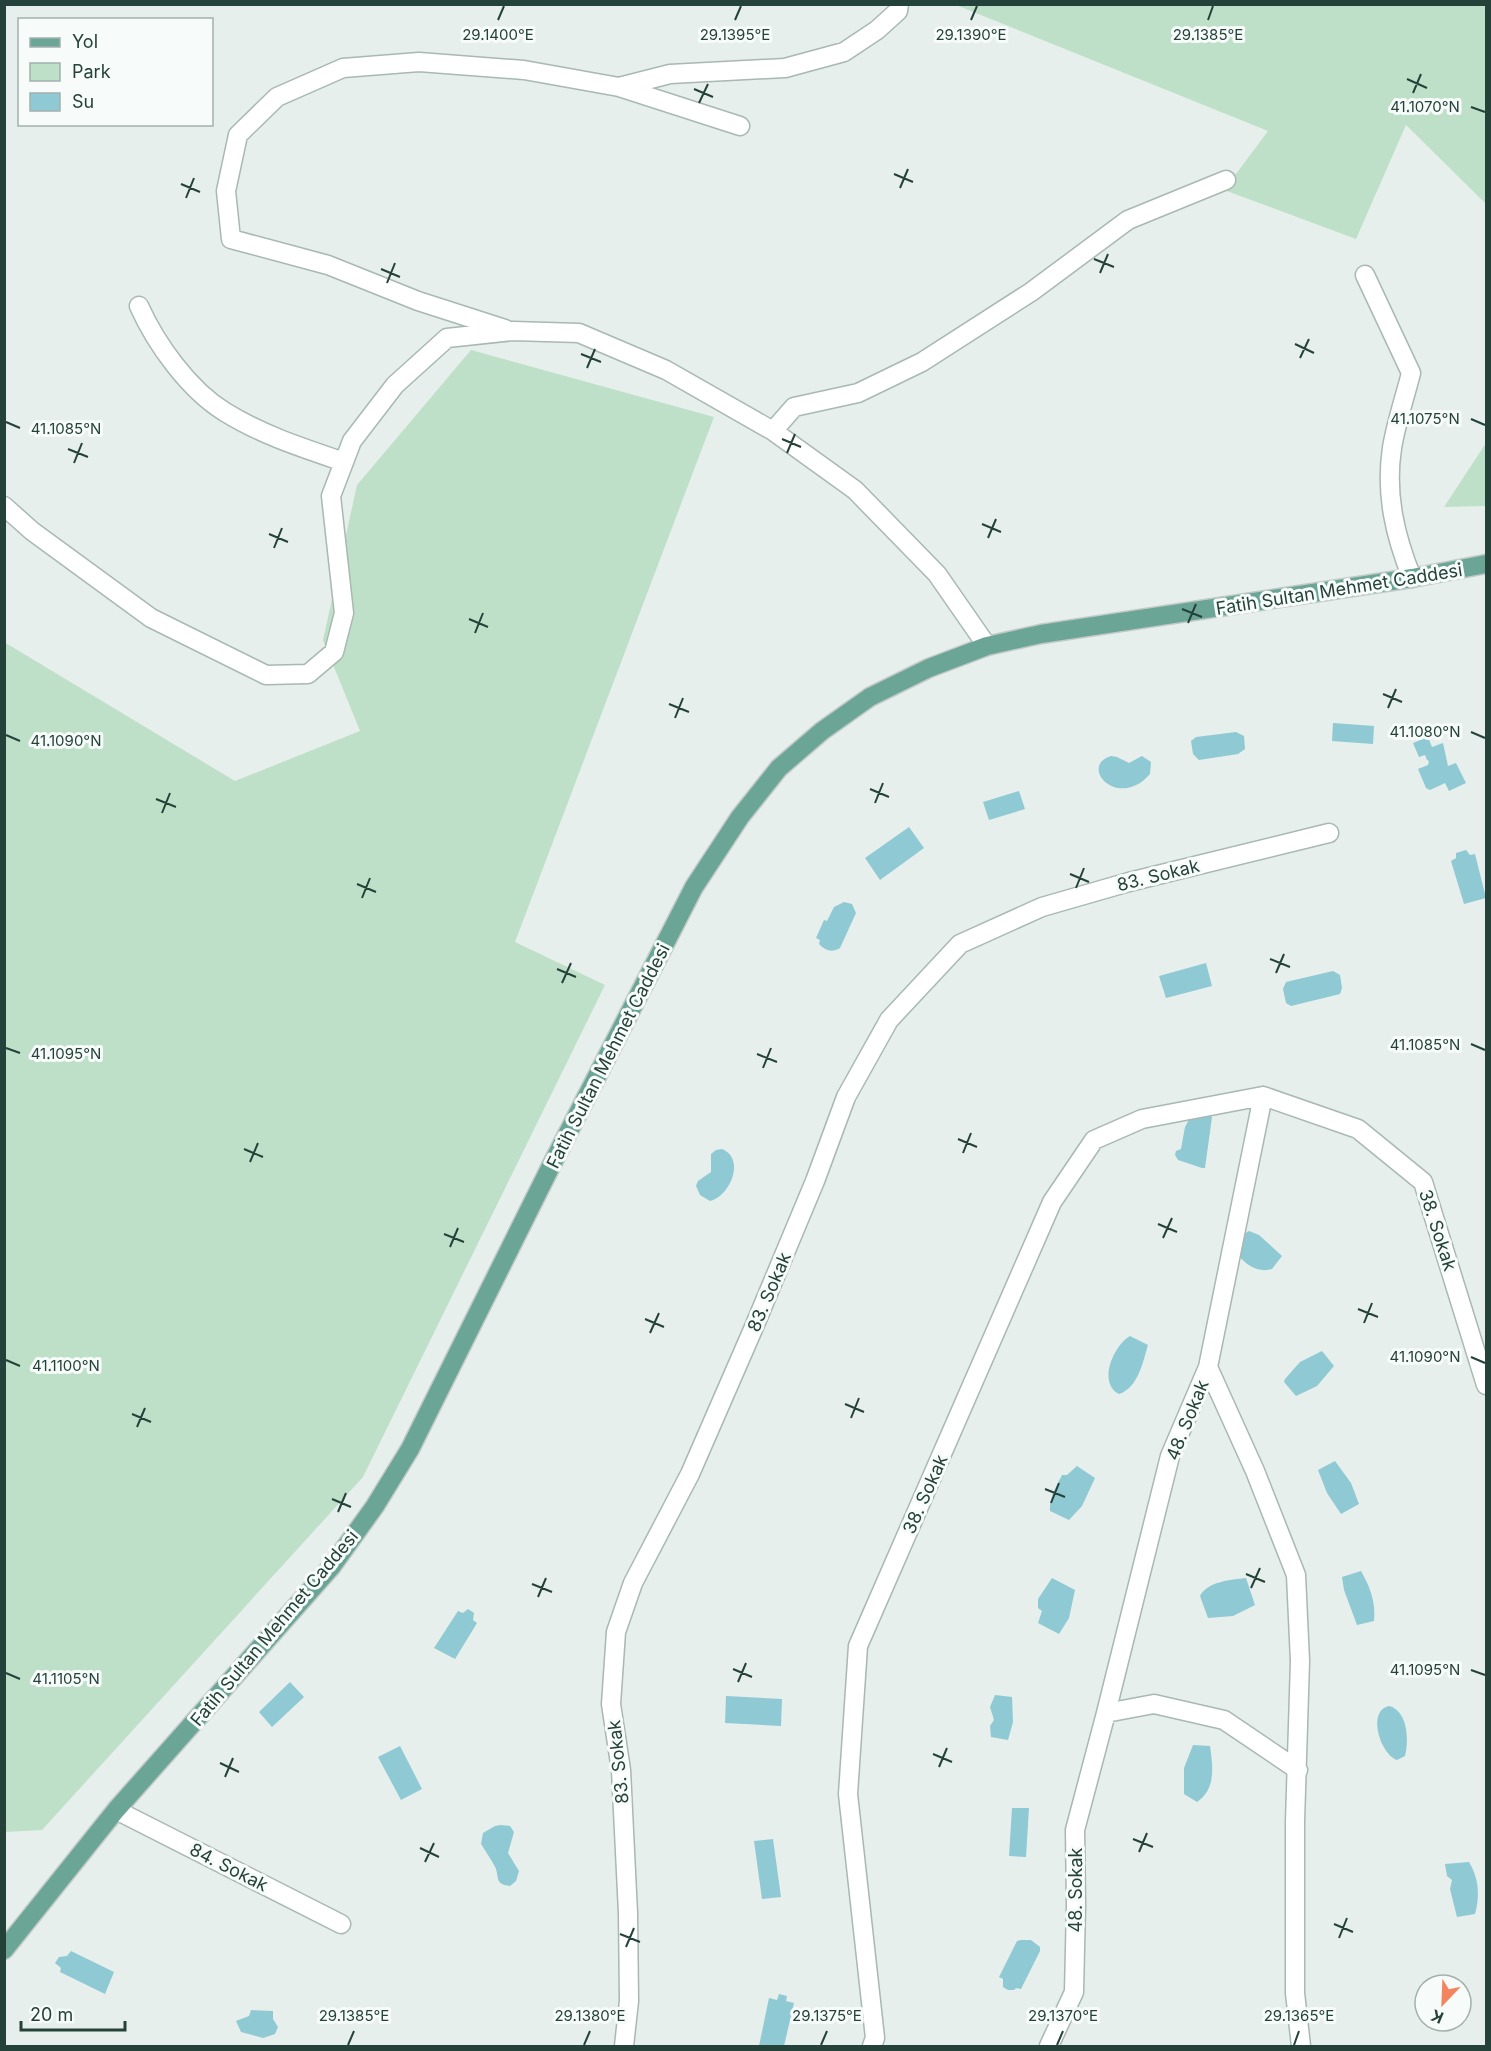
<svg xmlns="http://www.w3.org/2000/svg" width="1491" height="2051" font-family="Inter,sans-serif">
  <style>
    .green { fill: #bfe0c8 }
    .water { fill: #8ec9d4 }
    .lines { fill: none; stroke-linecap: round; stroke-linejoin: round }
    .minor-casing { stroke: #a8b8b2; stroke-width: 21 }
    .major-casing { stroke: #c2cac8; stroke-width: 21 }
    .minor { stroke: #fff; stroke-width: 18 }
    .major { stroke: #6aa596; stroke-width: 18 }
    .ticks { fill: none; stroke: #24423a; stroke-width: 2 }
    .labels { text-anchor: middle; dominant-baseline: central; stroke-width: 6; stroke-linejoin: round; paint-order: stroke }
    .street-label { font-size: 18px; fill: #24423a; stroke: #f7fbf9 }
    .ticks-label { font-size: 15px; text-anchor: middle; fill: #24423a; stroke: #f7fbf9; stroke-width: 6; stroke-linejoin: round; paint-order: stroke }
  </style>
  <rect width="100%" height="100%" fill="#e6efeb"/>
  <path class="green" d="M956,5H1486V204L1406,125L1356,239L1224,190L1268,131Z
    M471,350L714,417L515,942L605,985L363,1477L42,1830L5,1832L4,642L235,781L360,731L323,640L357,485Z
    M1486,443V506L1444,507Z"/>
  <path class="water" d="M1333,723L1374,726L1373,744L1332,741Z
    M1236,732L1244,736L1245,749L1238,754L1199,760L1193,754L1191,741L1196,737Z
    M1428,737L1432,747L1443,743L1448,766L1456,763L1466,783L1449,791L1445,783L1430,790L1426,788L1418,769L1428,765L1429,761L1427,760L1425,755L1419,757L1413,743Z
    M1111,756L1117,757L1129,763L1142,756L1151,762L1150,774C1118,811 1078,766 1111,756Z
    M1019,791L1025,809L989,820L983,802Z
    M909,827L924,848L880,880L865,858Z
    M1466,850L1470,855L1475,854L1486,898L1464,904L1451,861L1456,858V853Z
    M844,902L852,904L856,913L840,948C832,953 826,951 819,944L820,940L816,938L824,920L827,921L834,907Z
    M1206,963L1212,986L1166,998L1159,976Z
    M1333,971L1340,975L1342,988L1340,994L1291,1006L1286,1003L1283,989L1286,982Z
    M1206,1113L1212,1117L1205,1168H1202L1178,1160L1175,1155L1176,1151L1181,1149L1185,1127L1192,1114Z
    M722,1149C746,1159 730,1196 710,1201L700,1195L696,1186L698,1181L711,1172V1154L716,1150Z
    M1249,1231L1259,1235L1282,1256L1272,1269C1259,1273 1247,1266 1239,1256L1240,1236Z
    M1130,1336L1148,1345C1143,1362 1138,1388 1119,1394C1097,1383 1114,1345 1130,1336Z
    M1322,1351L1334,1366L1317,1386L1296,1396L1284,1382L1285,1379L1300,1362Z
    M1335,1461L1351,1483L1359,1504L1341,1514L1327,1493L1318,1470Z
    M1077,1466L1095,1478L1082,1506L1069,1520L1050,1511C1049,1498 1056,1487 1062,1475H1067Z
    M1361,1571C1370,1587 1376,1602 1374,1621L1357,1625L1344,1590L1342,1577Z
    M1052,1578L1075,1590L1069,1618L1059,1634L1038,1623L1042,1611L1038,1608V1599Z
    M1246,1578L1255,1605L1233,1616L1208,1618L1200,1596C1208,1581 1231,1580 1246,1578Z
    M468,1609L474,1613L473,1620L477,1623L455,1659L434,1648L458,1611L463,1613Z
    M290,1682L304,1697L272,1727L259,1712Z
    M995,1695L1012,1697L1013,1722L1008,1740L991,1737L990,1726L994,1720L990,1707Z
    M726,1696L782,1699L781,1726L725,1723Z
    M1389,1706C1408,1711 1409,1740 1405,1756L1397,1760C1381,1755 1366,1711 1389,1706Z
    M1193,1745L1210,1746C1213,1767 1216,1789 1197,1802L1184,1794V1768Z
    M400,1746L422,1789L401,1800L378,1757Z
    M1012,1808H1029L1026,1857L1009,1856Z
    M501,1825L510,1826L514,1832L508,1853L519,1871L516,1881L510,1886C496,1884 499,1880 496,1869C496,1867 483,1847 481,1844L483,1833L495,1826Z
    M773,1839L781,1897L762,1899L754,1841Z
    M1469,1862C1479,1879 1480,1895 1475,1914L1457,1917L1450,1889L1452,1880L1447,1876L1445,1864Z
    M1021,1940H1031L1040,1947V1951L1021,1989L1016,1988L1014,1990H1008L1003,1987V1979L999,1977L1017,1941Z
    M71,1951L114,1972L105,1994L60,1972L61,1968L55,1963L59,1957L67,1956Z
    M779,1994L787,1996L786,2001L794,2003L784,2046H759L769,1998L777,2000Z
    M251,2010L273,2011V2019L278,2027L275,2034L263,2038L241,2032L236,2021L249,2016Z"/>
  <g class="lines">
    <defs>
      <path id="minor" d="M619,87L670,74L785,68L844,52L877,30L898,11L899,4
        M1365,275L1411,373C1405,397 1396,423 1392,448C1385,494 1395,536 1412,578
        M139,306C156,344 189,390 225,412C262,435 303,448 344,462
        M505,329L418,301L328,265L231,239L226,191L238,135L277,97L343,68L419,62L524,70L619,87L740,126
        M773,431L794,407L858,393L922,362L1031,292L1128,220L1226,180
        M4,506L32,531L151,618L266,675L308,674L334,652L344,613L331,496L352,441L395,385L447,338L513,331L579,333L666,370L773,431L855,490L937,574L987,646
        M1208,1367L1263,1096
        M1106,1713L1154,1704L1224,1720L1298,1770
        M116,1810L341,1924
        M624,2046L629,2001L628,1913L621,1770L611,1704L616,1632L633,1583L690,1474L754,1327L815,1181L846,1097L889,1020L960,944L1042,907L1129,882L1329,833
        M872,2046L875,2038L848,1794L858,1646L1052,1202L1094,1140L1142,1119L1263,1096L1358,1129L1423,1182L1486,1385
        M1049,2046L1074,1992L1076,1905L1075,1830L1106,1713L1170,1456L1208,1367L1255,1471L1296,1575L1300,1661L1295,1822V1993L1301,2046"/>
      <path id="major" d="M4,1950L116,1810L332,1566L375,1506L410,1449L551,1166L694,887L740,817L779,768L822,731L870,697L929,668L987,646L1041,634L1412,578L1486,564"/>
    </defs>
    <use href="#minor" class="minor-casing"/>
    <use href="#major" class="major-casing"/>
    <use href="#minor" class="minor"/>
    <use href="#major" class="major"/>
  </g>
  <path class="ticks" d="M498,20L504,6M735,20L741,6M971,20L977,6M1208,20L1213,6M1407,79L1427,88M694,89L713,97M1413,93L1421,74M699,103L708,84M1471,107L1485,112M894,174L913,182M181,184L200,192M900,188L908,169M186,198L194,178M1094,259L1114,267M381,269L400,277M1100,273L1108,254M387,283L395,263M1295,344L1314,353M581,354L601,362M1300,358L1309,339M587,368L595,349M1471,419L1485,425M6,422L20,428M782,439L801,447M68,449L88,457M787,453L795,434M74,463L82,443M982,524L1001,532M269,534L288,542M988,538L996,519M274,548L282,528M1182,609L1202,617M469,619L488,627M1188,623L1196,604M475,633L483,613M1383,694L1402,702M669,704L689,712M1388,708L1396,689M675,718L683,698M1471,732L1485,738M6,735L20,741M870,789L889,797M156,799L176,807M875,803L883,783M162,813L170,793M1070,874L1089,882M357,884L376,892M1076,888L1084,868M362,898L370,878M1270,959L1290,967M557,969L576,977M1276,973L1284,954M562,983L571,963M1471,1044L1485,1050M6,1048L20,1053M757,1054L777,1062M763,1068L771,1048M958,1139L977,1147M244,1149L263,1157M963,1153L971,1133M250,1162L258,1143M1158,1224L1177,1232M444,1234L464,1242M1163,1238L1172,1218M450,1247L458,1228M1358,1309L1378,1317M645,1319L664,1327M1364,1323L1372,1303M650,1333L659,1313M1471,1357L1485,1363M6,1360L20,1366M845,1404L864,1412M132,1414L151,1422M851,1418L859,1398M137,1427L145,1408M1045,1489L1065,1497M332,1499L351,1507M1051,1503L1059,1483M338,1512L346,1493M1246,1574L1265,1582M532,1584L552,1592M1251,1588L1260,1568M538,1597L546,1578M733,1669L752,1677M1471,1670L1485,1675M6,1673L20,1679M738,1682L746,1663M933,1754L952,1762M220,1763L239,1772M939,1767L947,1748M225,1777L233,1758M1133,1839L1153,1847M420,1848L439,1857M1139,1852L1147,1833M425,1862L434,1843M1334,1924L1353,1932M620,1934L640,1942M1339,1938L1347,1918M626,1947L634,1928M348,2045L354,2031M584,2045L590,2031M821,2045L827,2031M1057,2045L1063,2031M1294,2045L1299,2031"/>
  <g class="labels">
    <g class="street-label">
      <text transform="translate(1339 589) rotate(-9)">Fatih Sultan Mehmet Caddesi</text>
      <text transform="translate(1158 875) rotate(-14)">83. Sokak</text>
      <text transform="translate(608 1056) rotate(-63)">Fatih Sultan Mehmet Caddesi</text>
      <text transform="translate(1438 1230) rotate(72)">38. Sokak</text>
      <text transform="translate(769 1292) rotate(-67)">83. Sokak</text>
      <text transform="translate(1187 1420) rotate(-68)">48. Sokak</text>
      <text transform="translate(925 1494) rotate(-66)">38. Sokak</text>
      <text transform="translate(274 1628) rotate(-50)">Fatih Sultan Mehmet Caddesi</text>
      <text transform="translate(618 1762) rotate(-96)">83. Sokak</text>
      <text transform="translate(229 1867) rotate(27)">84. Sokak</text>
      <text transform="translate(1075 1890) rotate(-90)">48. Sokak</text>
    </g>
  </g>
  <g class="ticks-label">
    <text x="971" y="40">29.1390°E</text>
    <text x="1208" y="40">29.1385°E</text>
    <text x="498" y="40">29.1400°E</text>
    <text x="735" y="40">29.1395°E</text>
    <text x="1425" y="112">41.1070°N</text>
    <text x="1425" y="424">41.1075°N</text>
    <text x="66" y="434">41.1085°N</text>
    <text x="1425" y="737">41.1080°N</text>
    <text x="66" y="746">41.1090°N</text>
    <text x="1425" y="1050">41.1085°N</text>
    <text x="66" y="1059">41.1095°N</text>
    <text x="1425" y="1362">41.1090°N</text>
    <text x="66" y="1371">41.1100°N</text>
    <text x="1425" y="1675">41.1095°N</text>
    <text x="66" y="1684">41.1105°N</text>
    <text x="354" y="2021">29.1385°E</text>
    <text x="590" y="2021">29.1380°E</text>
    <text x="827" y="2021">29.1375°E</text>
    <text x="1063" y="2021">29.1370°E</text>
    <text x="1299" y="2021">29.1365°E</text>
  </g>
  <rect width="1491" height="2051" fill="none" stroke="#24423a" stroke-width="12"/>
  <rect x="18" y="18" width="195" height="108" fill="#f7fbf9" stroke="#a3b1ad" stroke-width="1.5"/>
  <rect x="30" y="38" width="30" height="9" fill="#6aa596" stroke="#a3b1ad" stroke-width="1.5"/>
  <text x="72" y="48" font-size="18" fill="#24423a">Yol</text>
  <rect x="30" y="63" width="30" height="18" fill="#bfe0c8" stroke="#a3b1ad" stroke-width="1.5"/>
  <text x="72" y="78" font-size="18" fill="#24423a">Park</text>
  <rect x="30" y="93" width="30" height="18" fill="#8ec9d4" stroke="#a3b1ad" stroke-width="1.5"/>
  <text x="72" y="108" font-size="18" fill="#24423a">Su</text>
  <g transform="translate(1443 2003) rotate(203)"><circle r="28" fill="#f7fbf9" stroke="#a3b1ad" stroke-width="1.5"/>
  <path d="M0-4.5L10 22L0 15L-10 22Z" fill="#f4845f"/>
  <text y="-9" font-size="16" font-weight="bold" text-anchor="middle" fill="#24423a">K</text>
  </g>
  <path d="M21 2021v9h104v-9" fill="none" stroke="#24423a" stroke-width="3"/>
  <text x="30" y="2021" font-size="18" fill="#24423a" stroke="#f7fbf9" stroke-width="4.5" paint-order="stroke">20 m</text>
</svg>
